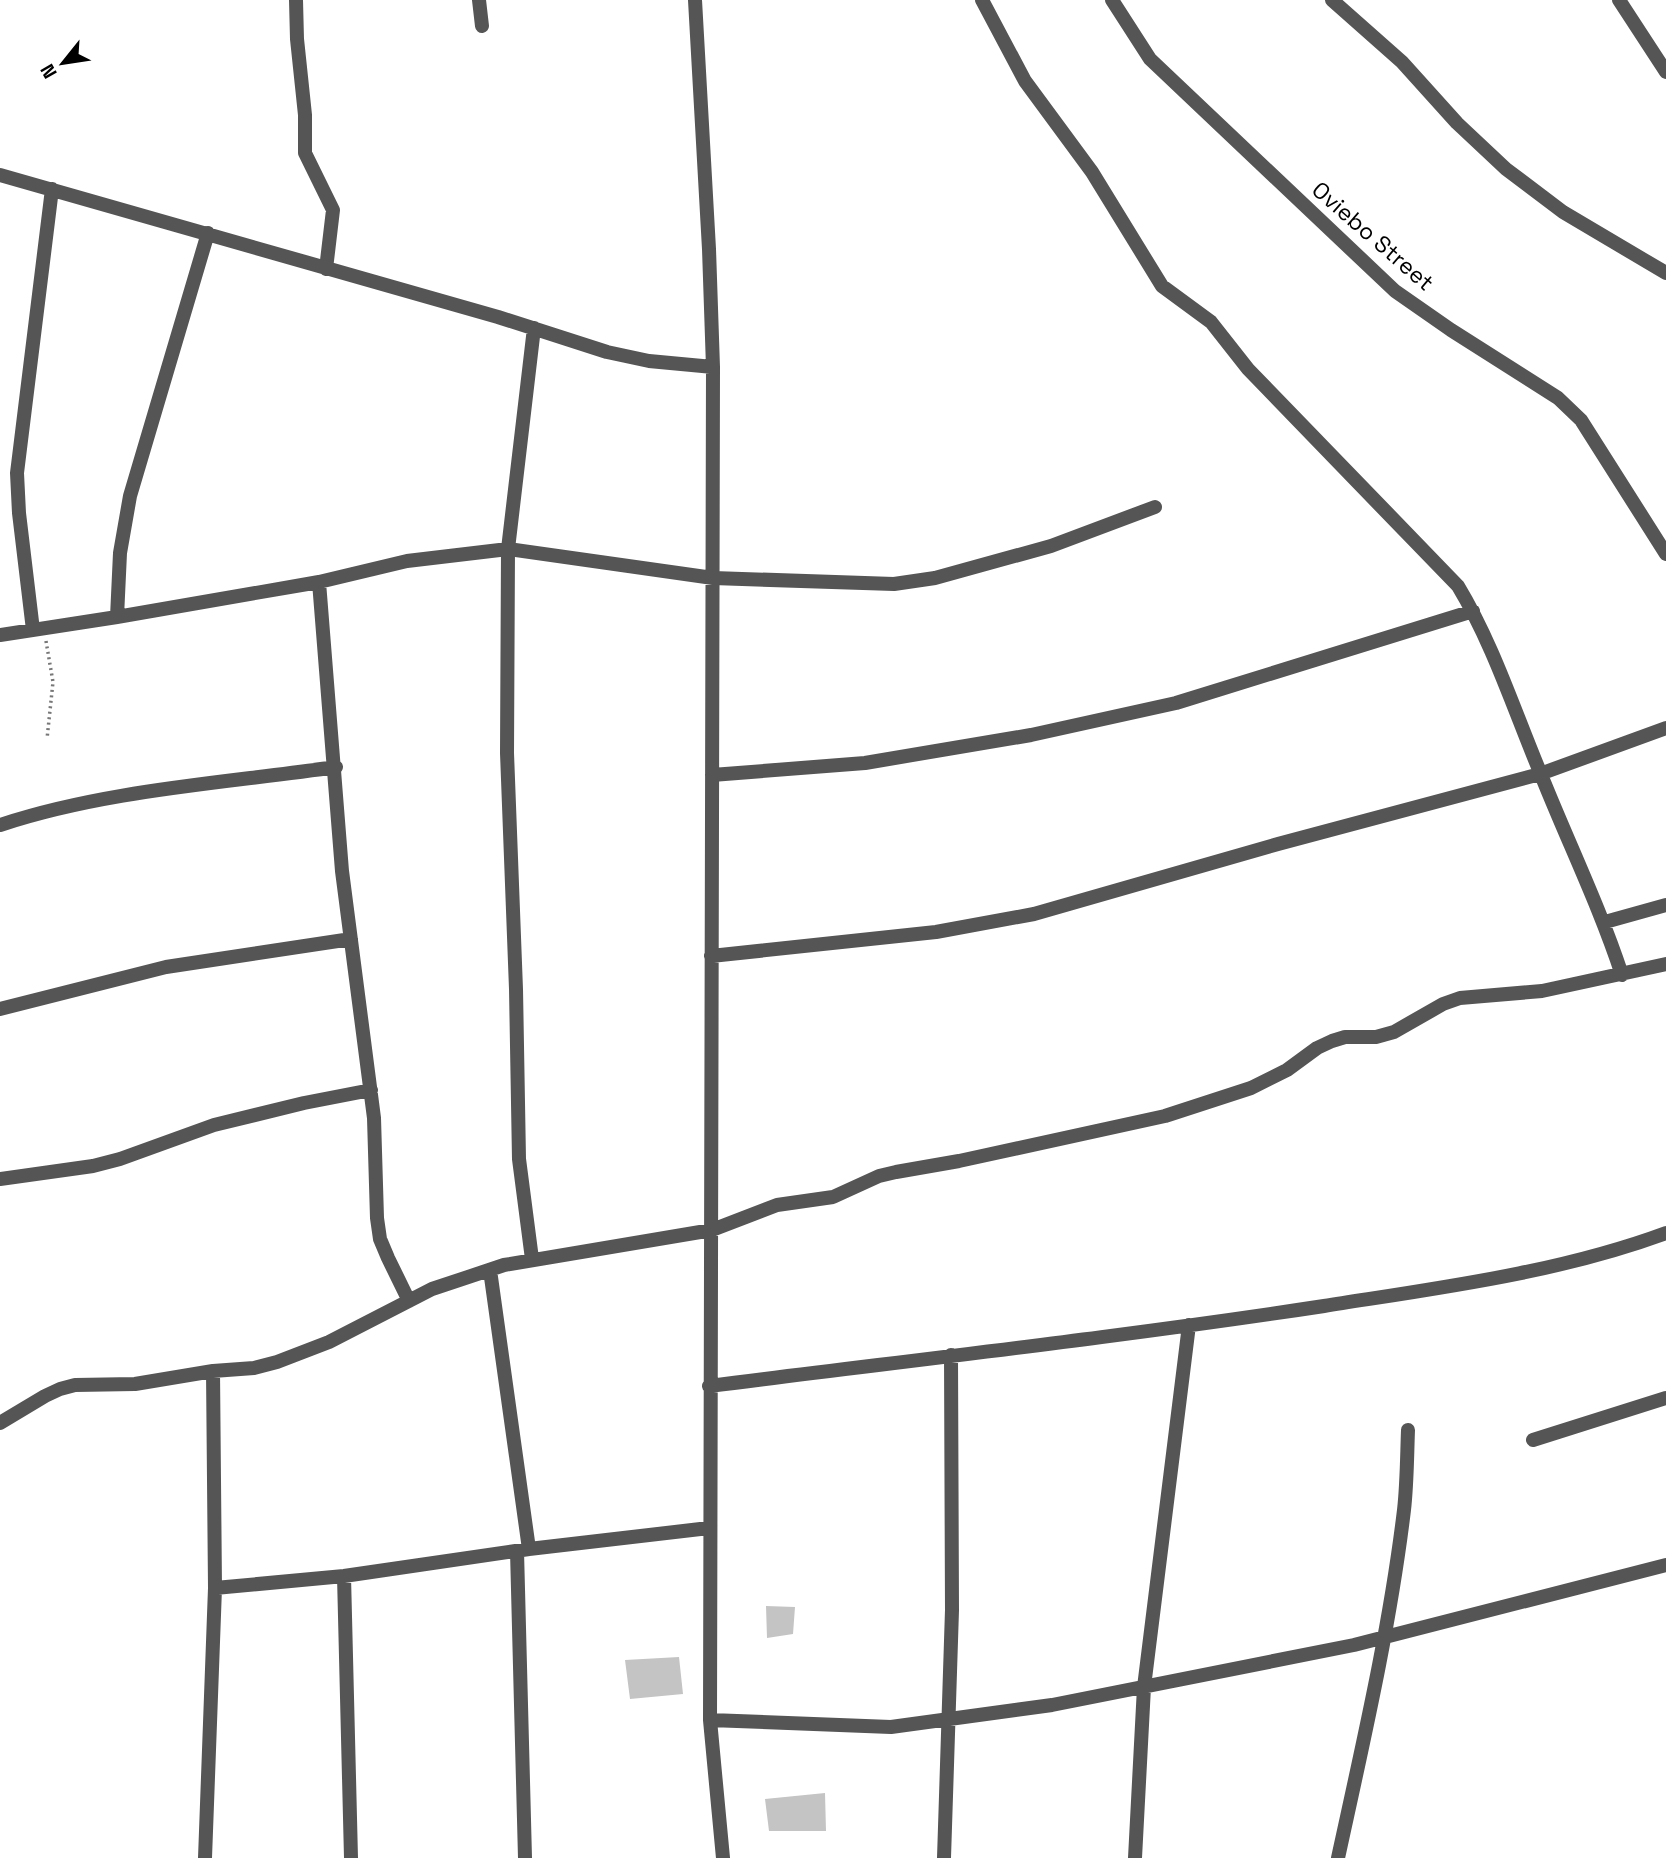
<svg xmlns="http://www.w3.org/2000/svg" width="1666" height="1858" font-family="'Space Grotesk',sans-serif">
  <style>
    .building { fill: #c4c4c4 }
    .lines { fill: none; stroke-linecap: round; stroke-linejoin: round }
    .path { stroke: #777; stroke-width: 3.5; stroke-dasharray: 2 3.5; stroke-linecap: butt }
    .minor { stroke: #555; stroke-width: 14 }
    .labels { text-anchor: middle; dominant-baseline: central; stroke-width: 6; stroke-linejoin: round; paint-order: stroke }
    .street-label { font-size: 23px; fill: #000; stroke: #fff }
  </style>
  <rect width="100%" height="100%" fill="#fff"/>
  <path class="building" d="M766,1606L795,1607L793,1634L767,1638Z
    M679,1657L683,1694L630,1699L625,1660Z
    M825,1793L826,1831H769L765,1799Z"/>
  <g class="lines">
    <path class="path" d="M46,641L53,682L47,739"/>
    <path class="minor" d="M296,0L297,39L305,115V153L333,210L326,269
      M479,0L482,26
      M695,0L709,249L713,367L710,1720L723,1858
      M982,0L1025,81L1092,172L1162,286L1211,322L1248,369L1458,586C1493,644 1514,710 1540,772C1567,840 1599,905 1622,975
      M1112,0L1150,59L1395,291L1451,330L1558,398L1581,420L1666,554
      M1332,0L1402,62L1457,123L1506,169L1563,212L1666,273
      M1619,0L1666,72
      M0,175L498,317L607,352L649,361L713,367
      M319,582L342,871L374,1118L377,1218L380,1239L388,1258L409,1301
      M117,617L120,553L130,496L208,233
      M33,630L19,513L17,473L52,189
      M0,635L117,617L319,582L407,561L508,549L713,578L894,584L935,578L1051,546L1155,507
      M712,775L865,763L1031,735L1176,703L1473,611
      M0,825C105,790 225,783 336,767
      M1605,922L1666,905
      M711,956L936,932L1034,914L1278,844L1540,774L1666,728
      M0,1009L166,967L351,939
      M0,1179L93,1166L120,1159L214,1125L304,1103L371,1090
      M532,1259L519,1159L516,989L507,753L508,549L534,328
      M490,1270L529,1549
      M709,1386C914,1360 1120,1337 1324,1306C1438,1288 1558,1273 1666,1233
      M0,1423L45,1396L60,1389L75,1385L135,1384L213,1371L254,1368L277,1362L329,1342L432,1289L504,1265L712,1230L777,1205L833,1197L879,1176L896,1172L959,1161L1165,1116L1251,1088L1287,1070L1317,1048L1332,1041L1345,1037H1376L1394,1032L1443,1004L1460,998L1542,991L1666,964
      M1533,1440L1666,1398
      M517,1551L525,1858
      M344,1576L351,1858
      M215,1588L344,1576L529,1549L709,1528
      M710,1720L891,1727L1052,1705L1354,1645L1666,1565
      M205,1858L215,1588L213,1371
      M944,1858L952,1610L951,1355
      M1135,1858L1144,1687L1189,1325
      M1338,1858C1363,1743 1390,1627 1404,1510C1407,1484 1407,1456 1408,1430"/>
  </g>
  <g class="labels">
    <g class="street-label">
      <text transform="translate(1373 236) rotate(41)">Oviebo Street</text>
    </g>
  </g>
  <g transform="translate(63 63) rotate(240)" stroke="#ffffff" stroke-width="5" paint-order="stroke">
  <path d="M0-5L12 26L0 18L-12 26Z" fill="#000000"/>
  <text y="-10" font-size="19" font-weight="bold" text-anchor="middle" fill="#000000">N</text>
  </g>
</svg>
